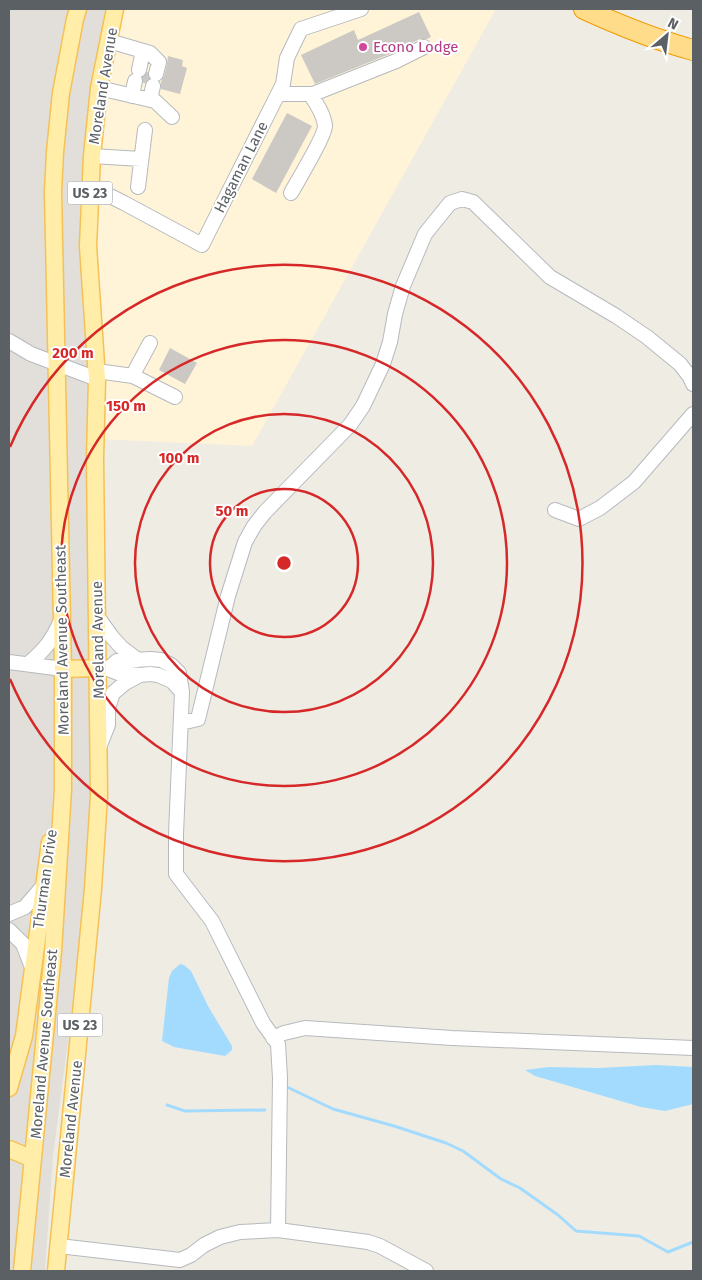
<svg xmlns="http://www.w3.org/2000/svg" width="702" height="1280" font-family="'Fira Sans',sans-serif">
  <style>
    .commercial { fill: #fff4d8 }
    .industrial { fill: #e2dfdb }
    .water { fill: #a3dbff }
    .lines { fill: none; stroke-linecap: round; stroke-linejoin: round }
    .stream { stroke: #a3dbff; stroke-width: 3 }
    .building { fill: #ccc8c3 }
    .minor-tunnel { stroke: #cac9c4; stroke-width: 14; stroke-dasharray: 14 7; stroke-linecap: butt }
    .minor-casing { stroke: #b6babe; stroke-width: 16 }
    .major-casing { stroke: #f5c156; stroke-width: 19 }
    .highway-casing { stroke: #f29b00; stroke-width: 22 }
    .minor { stroke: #fff; stroke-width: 14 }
    .major { stroke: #ffeda8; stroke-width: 16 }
    .highway { stroke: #ffdc8a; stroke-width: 20 }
    .ring { fill: none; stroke: #d62828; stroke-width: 2.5 }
    .hotel-dot { fill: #d1479c; stroke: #fff; stroke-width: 2 }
    .labels { text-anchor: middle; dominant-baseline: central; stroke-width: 4; stroke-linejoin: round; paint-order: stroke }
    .shield { fill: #fff; stroke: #8c9093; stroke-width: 1 }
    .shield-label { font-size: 14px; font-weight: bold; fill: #5b6065 }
    .hotel-label { font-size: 15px; fill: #b23c85; stroke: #fff; text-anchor: start }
    .street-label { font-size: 15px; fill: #5b6065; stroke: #fff }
    .centre { fill: #d62828; stroke: #fff; stroke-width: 2.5 }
    .ring-label { font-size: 15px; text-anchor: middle; font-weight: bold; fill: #d62828; stroke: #fff; stroke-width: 4; stroke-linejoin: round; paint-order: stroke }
  </style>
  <rect width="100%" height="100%" fill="#efece3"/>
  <path class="commercial" d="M117,9H496L252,446L97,439L90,172Z"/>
  <path class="industrial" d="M9,9H117L92,156L97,439L90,872L53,1156L45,1271H9Z"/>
  <path class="water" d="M180,964L184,965L191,971L208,1006L232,1046V1050L225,1056L174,1047L162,1041L169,978L172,971Z
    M656,1065L693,1067V1104L665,1111L641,1107L535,1076L525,1070L549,1067L599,1068Z"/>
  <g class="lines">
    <path class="stream" d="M287,1087L333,1109L394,1126L446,1143L463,1151L501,1179L520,1188L558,1215L576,1231L639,1236L668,1252L693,1242
      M167,1105L185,1111L265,1110"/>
  </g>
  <path class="building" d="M419,12L431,37L427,39H420L392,53L315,84L301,55L354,30L358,40Z
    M168,56L183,60L182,66L187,68L180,94L161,89V82L164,76L167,64Z
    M287,113L312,126L276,193L252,179Z
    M170,348L197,363L185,384L159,370Z"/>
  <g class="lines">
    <path class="minor-tunnel" d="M144,83L147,72"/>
    <defs>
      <path id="minor" d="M109,41L150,53L159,62L156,74
        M139,70L143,51
        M99,88L155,101L172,117
        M278,94H313L396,61L424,47
        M132,96L135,81
        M150,100L153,86
        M92,156L141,159
        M90,186L124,203L202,245L283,84L287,58L301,29L361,9
        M138,187L145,130
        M291,193C297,182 325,136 325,126C324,114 316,103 310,94
        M9,341L31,354L97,379
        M97,371L133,376L175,397
        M133,376L137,367L150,343
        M555,510L579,519L600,508L634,482L693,414
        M97,616L112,637L121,647L138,660
        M9,662L63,669
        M28,664C46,649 53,639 62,618
        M98,668L108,669L118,673L140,675L150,674L158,675L172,681L182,692L176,834V874L212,921L263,1023L278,1044L280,1078L278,1230
        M108,669L117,661L151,659L161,660L171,665L179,673L182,692
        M181,723L198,719L228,596L245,542L254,526L265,512L350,425L363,406L383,364L390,342L395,314L403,286L425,234L450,203L462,199L473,202L550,277L616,316L647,337L680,364L690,377L693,384
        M100,745L108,725V708L113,693L125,683L140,675
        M9,914L25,907L44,885
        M9,930L23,944L33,970
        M273,1038L284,1033L305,1028L452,1038L693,1048
        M59,1246L180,1260L191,1255L204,1245L220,1237L240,1232L278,1230L368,1242L380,1246L426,1271"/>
      <path id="major" d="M63,669L98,668
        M9,1088L24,1036L50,842
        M9,1149L33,1159
        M22,1271L53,952L63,789V669L53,192L55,152L61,93L75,19L78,9
        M56,1271L93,889L99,796L95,458L97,379L88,246L92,156L99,88L115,9"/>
      <path id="highway" d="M584,9C619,25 656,40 693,50"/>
    </defs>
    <use href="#minor" class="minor-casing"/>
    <use href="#major" class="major-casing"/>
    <use href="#highway" class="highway-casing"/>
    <use href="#minor" class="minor"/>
    <use href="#major" class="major"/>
    <use href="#highway" class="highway"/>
  </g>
  <g class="ring">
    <circle cx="284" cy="563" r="74"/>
    <circle cx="284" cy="563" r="149"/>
    <circle cx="284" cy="563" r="223"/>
    <path d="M10 447A298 298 0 1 1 10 679"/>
  </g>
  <circle class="hotel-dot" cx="363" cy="47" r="5"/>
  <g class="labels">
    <g class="shield">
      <rect x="67.5" y="181.5" width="45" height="23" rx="4"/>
      <rect x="57.5" y="1013.5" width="45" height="23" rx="4"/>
    </g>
    <g class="shield-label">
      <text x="90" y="193">US 23</text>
      <text x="80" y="1025">US 23</text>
    </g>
    <g class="hotel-label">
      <text x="373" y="47">Econo Lodge</text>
    </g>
    <g class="street-label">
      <text transform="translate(103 86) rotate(-81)">Moreland Avenue</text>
      <text transform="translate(241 167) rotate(-63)">Hagaman Lane</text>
      <text transform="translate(62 640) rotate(-91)">Moreland Avenue Southeast</text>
      <text transform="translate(98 640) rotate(-91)">Moreland Avenue</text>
      <text transform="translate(45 879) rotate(-82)">Thurman Drive</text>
      <text transform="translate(44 1044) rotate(-85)">Moreland Avenue Southeast</text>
      <text transform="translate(71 1119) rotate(-84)">Moreland Avenue</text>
    </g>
  </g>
  <circle cx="284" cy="563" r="8" class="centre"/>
  <g class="ring-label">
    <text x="73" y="358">200 m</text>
    <text x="126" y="411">150 m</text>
    <text x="179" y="463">100 m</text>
    <text x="232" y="516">50 m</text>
  </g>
  <rect width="702" height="1280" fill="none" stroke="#5b6065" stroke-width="20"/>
  <g transform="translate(667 35) rotate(28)" stroke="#ffffff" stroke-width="4" paint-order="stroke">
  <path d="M0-4L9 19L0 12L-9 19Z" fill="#5b6065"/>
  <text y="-8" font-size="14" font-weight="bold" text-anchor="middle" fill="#5b6065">N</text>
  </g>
</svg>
